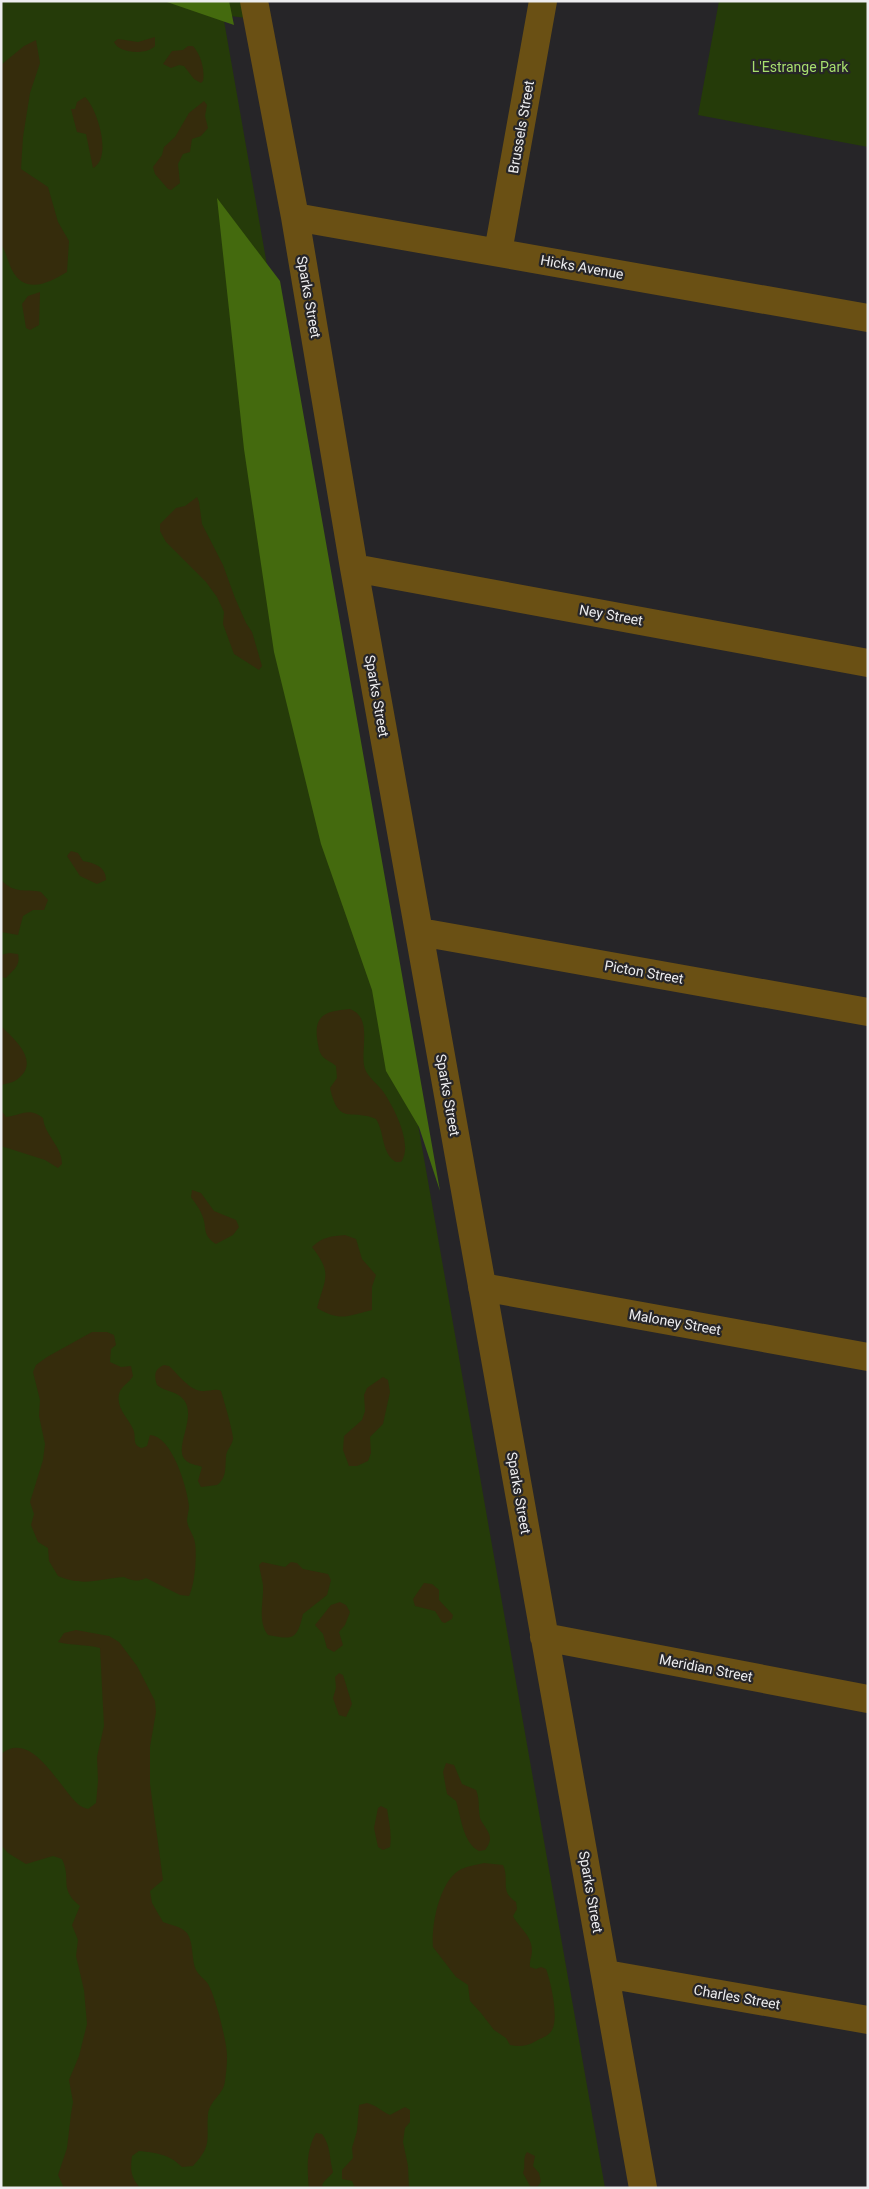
<svg xmlns="http://www.w3.org/2000/svg" width="869" height="2189" font-family="Roboto,sans-serif">
  <style>
    .green { fill: #253b09 }
    .forest { fill: #446a0e }
    .sand { fill: #352c0c }
    .lines { fill: none; stroke-linecap: round; stroke-linejoin: round }
    .minor { stroke: #6a5014; stroke-width: 28 }
    .labels { text-anchor: middle; dominant-baseline: central; stroke-width: 4.5; stroke-linejoin: round; paint-order: stroke }
    .park-label { font-size: 14px; fill: #a7de6e; stroke: #262528 }
    .street-label { font-size: 14px; fill: #ededef; stroke: #262528 }
  </style>
  <rect width="100%" height="100%" fill="#262528"/>
  <path class="green" d="M1,1H243L246,18L223,15L605,2188H1Z
    M719,1H868V147L698,115Z"/>
  <path class="forest" d="M164,1H229L234,25Z
    M217,198L280,281L440,1191L419,1127L386,1071L372,990L321,844L274,652L244,449Z"/>
  <path class="sand" d="M155,37V46C147,55 119,54 114,42L118,39L138,42Z
    M36,40L40,63L30,93L23,137L21,169L48,187L58,222L69,241L67,272C49,283 25,295 12,270C8,262 6,252 1,244V65L24,46Z
    M188,46H193C201,55 205,70 203,81L201,83L194,79L184,66L179,65L171,68L163,64L172,51L183,50Z
    M85,97C97,108 113,158 93,168L86,134L77,132L71,109H75L77,102Z
    M204,101L207,105L205,116L208,128L201,136L192,139L190,152L183,154L178,164L180,183L171,190L168,189L155,174L153,167L162,155L164,147L175,137L189,113Z
    M40,292L39,325L30,330L26,328L22,304L28,296Z
    M197,497L199,502L202,524L223,565L235,598L246,623L252,632L262,666L259,670L234,654L223,624L224,612L217,597L206,582L166,542L160,531V524L176,508L185,506Z
    M71,851L78,853L83,861C93,863 106,866 106,880L97,884L80,876L67,856Z
    M1,880C16,895 24,888 41,892L48,900L44,910H33L23,916L18,935L1,932Z
    M9,953L18,954C21,966 13,970 6,978L1,977V955Z
    M350,1009C374,1018 359,1052 365,1069C368,1077 377,1084 382,1090C393,1105 414,1145 401,1162H396C381,1153 385,1133 376,1119C351,1108 339,1127 330,1088L337,1078L336,1066C332,1062 327,1061 323,1057C319,1053 318,1045 317,1038C314,1013 329,1011 350,1009Z
    M1,1026C13,1038 37,1058 22,1075C16,1082 10,1083 1,1085Z
    M1,1110L6,1117C22,1115 29,1107 43,1118C45,1136 62,1146 62,1164L58,1168L45,1160L1,1146Z
    M192,1190L201,1193L214,1211L236,1220L239,1227L233,1235L216,1244C201,1234 208,1229 202,1215C200,1209 195,1203 191,1197Z
    M345,1235L356,1239L362,1259L376,1275L372,1287V1310C347,1316 341,1322 317,1308C325,1278 333,1274 312,1247C322,1237 332,1236 345,1235Z
    M92,1332H107L114,1335L116,1345L111,1349L110,1362L121,1367L131,1366L133,1376C129,1383 121,1386 119,1394C116,1409 128,1417 133,1429C137,1437 131,1445 142,1448L147,1446L150,1435C172,1436 187,1487 189,1506C189,1511 187,1516 187,1521C188,1529 194,1535 195,1543C197,1556 195,1584 189,1596L180,1595L146,1578C137,1582 132,1581 124,1577C97,1579 85,1587 58,1576L49,1561L48,1548L38,1542L31,1525L34,1514L30,1502L43,1460L45,1444L39,1416L40,1400L33,1372L36,1365L47,1357Z
    M164,1365L169,1366C178,1374 188,1389 201,1391C208,1392 215,1388 221,1391C223,1397 234,1435 233,1439C232,1446 226,1450 226,1457C225,1467 227,1478 217,1485L201,1487L198,1481L202,1467C198,1465 192,1465 188,1462C170,1451 198,1419 184,1400C176,1390 165,1392 157,1385C154,1376 154,1369 164,1365Z
    M383,1377L388,1380L390,1392L383,1424L370,1437L371,1453L368,1461L357,1466H349L343,1450L344,1436L362,1420L365,1411L364,1395L367,1388Z
    M262,1562L285,1567L291,1562L297,1563L303,1569L328,1574L331,1580L327,1595L303,1614C297,1640 293,1640 268,1635C257,1621 264,1601 263,1585C262,1578 260,1572 259,1565Z
    M424,1583L432,1584L439,1590V1600L453,1615L452,1619L445,1623L442,1622L435,1611L415,1606L413,1599Z
    M340,1602L346,1605L350,1612L345,1625L339,1632L343,1645L334,1652L327,1648L323,1634L315,1625L331,1605Z
    M76,1630L109,1636L119,1642L137,1666L155,1701L156,1712L150,1747V1784L163,1880L150,1891L152,1903L163,1922C170,1925 181,1926 187,1933C194,1943 191,1959 196,1970C199,1976 205,1979 208,1984C215,1995 228,2045 227,2058C227,2065 226,2074 225,2081C224,2094 210,2100 208,2114C206,2140 213,2145 193,2166L182,2167C169,2154 157,2153 139,2151L132,2156C130,2171 131,2177 140,2188H64L58,2175L67,2148L71,2114L73,2102L69,2080L79,2056L87,2024L84,1990L76,1956L78,1940L72,1925L80,1906C58,1888 72,1880 62,1859L53,1856L26,1864L8,1853L1,1845V1754C32,1728 60,1789 78,1804C81,1807 85,1808 88,1809L96,1803L98,1781L97,1757L104,1726L100,1648C86,1644 72,1646 58,1642L64,1633Z
    M339,1673L343,1675L352,1704L346,1717L339,1715L333,1698L336,1688L335,1677Z
    M446,1763L454,1765L462,1784L476,1790C480,1799 478,1808 480,1818C484,1829 497,1835 485,1850L479,1851C463,1843 461,1817 456,1801L447,1794L443,1772Z
    M381,1806L387,1809C389,1822 392,1834 390,1847L383,1850L378,1847L374,1828L378,1808Z
    M484,1863L503,1865C510,1880 499,1891 516,1902L517,1909L513,1916C519,1928 532,1935 532,1951C532,1957 529,1961 530,1967L536,1969L541,1967L546,1969C551,1982 559,2018 552,2030C549,2036 541,2038 536,2041C528,2046 520,2047 510,2045L506,2038L494,2030L481,2013L470,2001L468,1985L456,1977L433,1947C431,1926 439,1884 458,1871C466,1866 476,1865 484,1863Z
    M367,2103C376,2105 381,2111 390,2115L405,2107L410,2110V2122L405,2128L403,2142L408,2166L409,2188H355L352,2181L342,2179V2170L353,2158L352,2148L357,2131L359,2105Z
    M316,2133L322,2134C331,2146 329,2158 333,2172C330,2177 325,2179 322,2185L324,2188H309C307,2169 306,2150 316,2133Z
    M527,2152L535,2156L533,2166L539,2173L541,2182L537,2187L530,2186L523,2173C526,2165 522,2159 527,2152Z"/>
  <g class="lines">
    <path class="minor" d="M254,1L295,217L354,568L643,2188
      M295,217L868,318
      M498,252L543,1
      M354,568L868,663
      M420,932L868,1012
      M482,1287L868,1357
      M544,1637L868,1699
      M606,1974L868,2020"/>
  </g>
  <g class="labels">
    <g class="park-label">
      <text x="800" y="67">L'Estrange Park</text>
    </g>
    <g class="street-label">
      <text transform="translate(521 127) rotate(-80)">Brussels Street</text>
      <text transform="translate(582 267) rotate(10)">Hicks Avenue</text>
      <text transform="translate(309 297) rotate(80)">Sparks Street</text>
      <text transform="translate(611 615) rotate(10)">Ney Street</text>
      <text transform="translate(377 696) rotate(80)">Sparks Street</text>
      <text transform="translate(644 972) rotate(10)">Picton Street</text>
      <text transform="translate(448 1095) rotate(80)">Sparks Street</text>
      <text transform="translate(675 1322) rotate(10)">Maloney Street</text>
      <text transform="translate(519 1493) rotate(80)">Sparks Street</text>
      <text transform="translate(706 1668) rotate(11)">Meridian Street</text>
      <text transform="translate(591 1892) rotate(80)">Sparks Street</text>
      <text transform="translate(737 1997) rotate(10)">Charles Street</text>
    </g>
  </g>
  <rect width="869" height="2189" fill="none" stroke="#ededef" stroke-width="5"/>
</svg>
